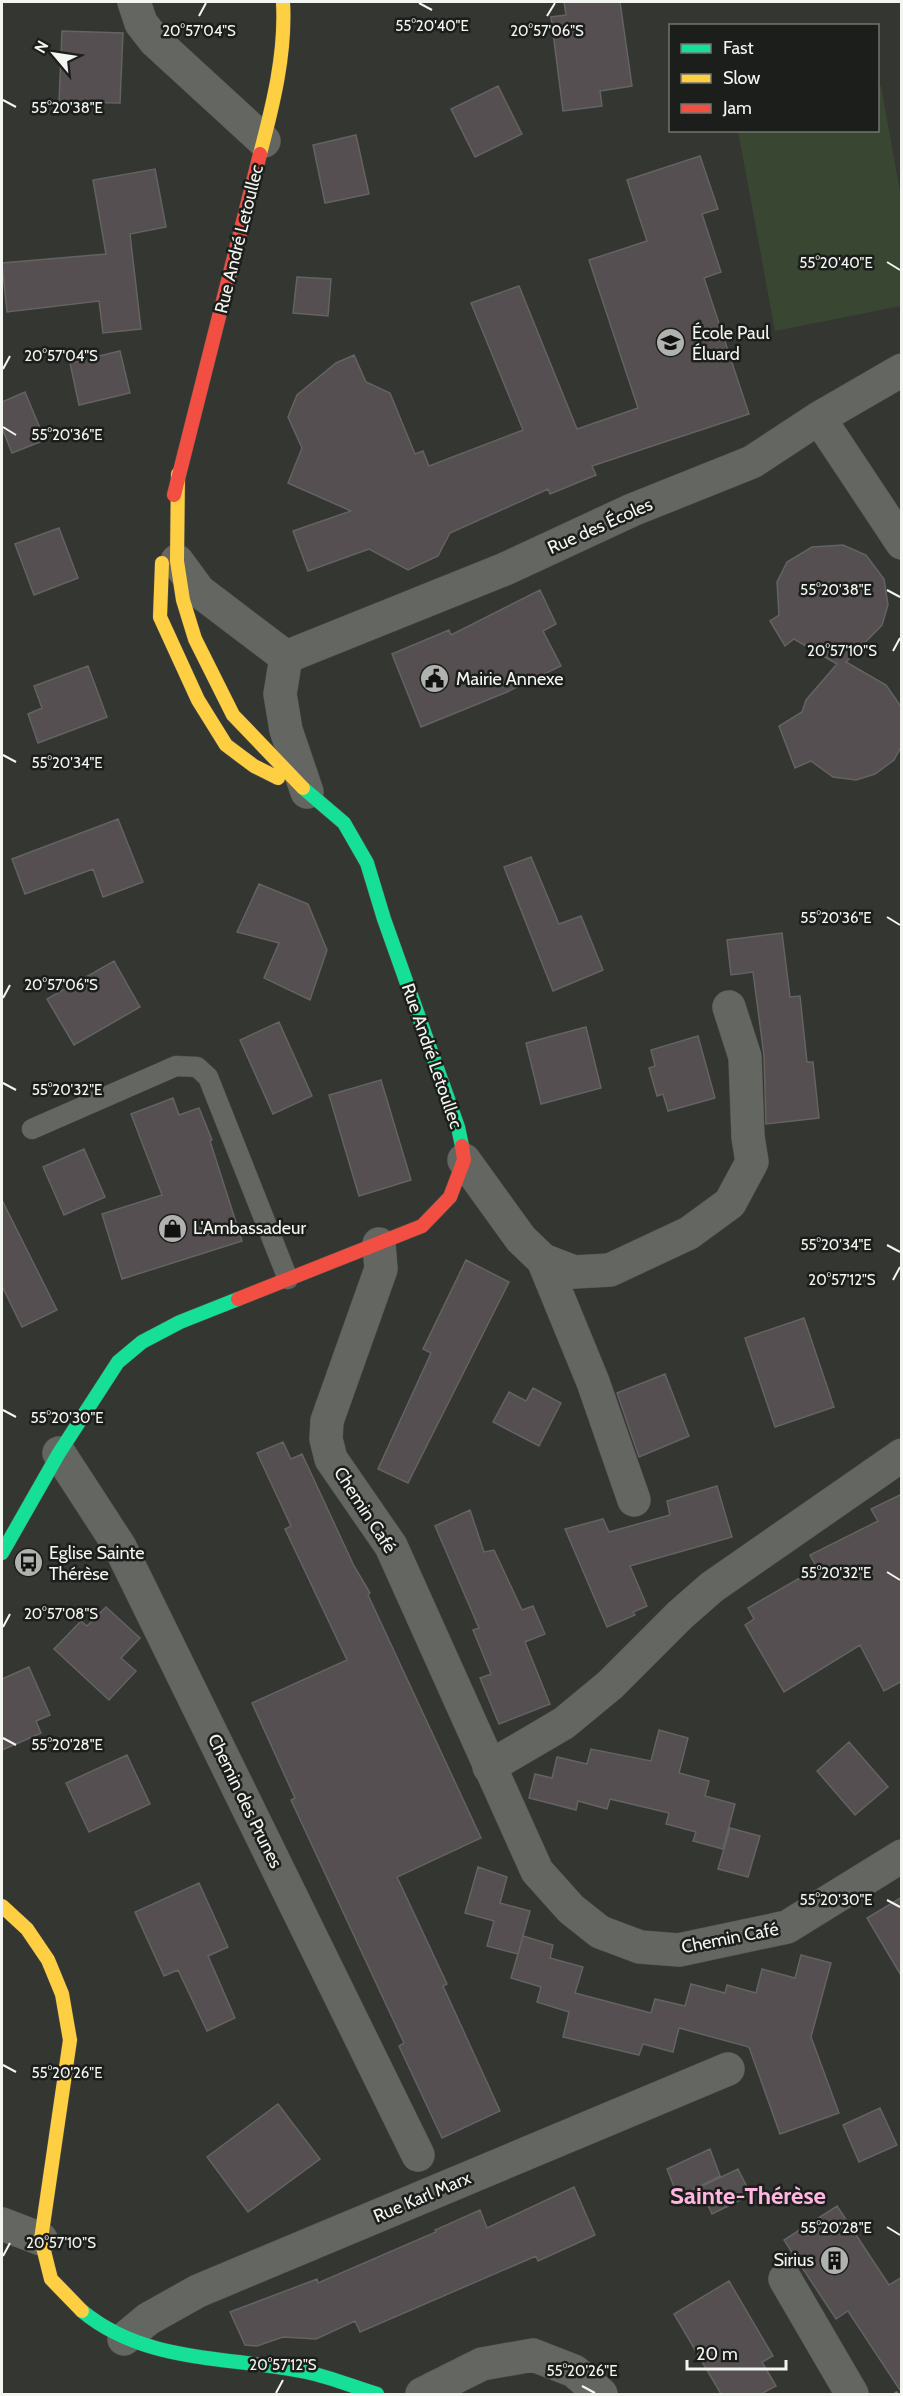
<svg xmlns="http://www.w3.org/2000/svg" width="903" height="2396" font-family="Cabin,sans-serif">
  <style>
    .pitch { fill: #394631 }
    .building { fill: #554f51; stroke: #636362; stroke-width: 1.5 }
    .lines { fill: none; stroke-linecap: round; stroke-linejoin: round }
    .lane-casing { stroke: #50514e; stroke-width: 21 }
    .street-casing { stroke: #50514e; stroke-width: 34 }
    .fast-casing { stroke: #50514e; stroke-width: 15 }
    .slow-casing { stroke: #50514e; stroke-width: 15 }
    .jam-casing { stroke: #50514e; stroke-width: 15 }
    .path { stroke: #737472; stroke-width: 4; stroke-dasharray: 4.5 3; stroke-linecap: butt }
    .lane { stroke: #646662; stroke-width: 20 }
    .street { stroke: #646662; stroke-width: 33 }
    .fast { stroke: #16e098; stroke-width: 14 }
    .slow { stroke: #ffcf43; stroke-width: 14 }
    .jam { stroke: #f24e42; stroke-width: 14 }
    .ticks { fill: none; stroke: #f2f5f0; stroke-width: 2 }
    .labels { text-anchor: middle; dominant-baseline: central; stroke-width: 5; stroke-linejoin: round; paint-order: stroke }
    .street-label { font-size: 18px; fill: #f2f5f0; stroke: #1c1e1b }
    .poi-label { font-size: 18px; fill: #f2f5f0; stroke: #1c1e1b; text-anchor: start }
    .district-label { font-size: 24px; font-weight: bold; fill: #feb6e1; stroke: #1c1e1b }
    .ticks-label { font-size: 15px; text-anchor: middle; fill: #f2f5f0; stroke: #1c1e1b; stroke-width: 5; stroke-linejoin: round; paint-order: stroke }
  </style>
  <rect width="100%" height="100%" fill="#343632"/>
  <path class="pitch" d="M878,86H881L901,197V306L775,331L738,131L878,130Z"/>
  <path class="building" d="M564,2H620L632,86L600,91L602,106L563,111L551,17L566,15Z
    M62,31L123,33L120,103L59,102Z
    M498,86L522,134L475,157L451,109Z
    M356,135L369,194L325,203L313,145Z
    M700,156L718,209L702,214L721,272L704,278L749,414L592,466L596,475L550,494L548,489L450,533L438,556L408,570L369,549L308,571L293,531L351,511L288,483L302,448L288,417L297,395L336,363L354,355L366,382L390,393L415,454L423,451L429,466L523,430L471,303L519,286L577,429L638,408L589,260L647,241L627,180Z
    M155,169L166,227L130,234L141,329L103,333L99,301L7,312L2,263L106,254L93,180Z
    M297,277L331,279L328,316L293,313Z
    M120,351L130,393L79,405L70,363Z
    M25,392L45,440L12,453L2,428V402Z
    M59,528L78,578L34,595L15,544Z
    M843,545L866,555L884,579L888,605L882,625L846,662L886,685L902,708V745L894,760L875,774L856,780L833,777L811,761L795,768L779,726L802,712L806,700L837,664L794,639L785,646L770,621L779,615L777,582L787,562L812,547Z
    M540,590L556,624L543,631L561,666L507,692L421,727L392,654L449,630L451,635Z
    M88,666L107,717L38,743L28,714L42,708L34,686Z
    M118,819L143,882L103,897L93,869L25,894L12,859Z
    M531,857L559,924L581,916L603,970L553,991L504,867Z
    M259,884L308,904L327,950L310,1000L264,978L279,943L237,932Z
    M782,933L790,997L800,996L807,1062H813L819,1118L766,1124L764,1056L753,972L731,975L727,940Z
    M114,961L140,1007L74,1045L47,999Z
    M279,1022L312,1096L273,1114L240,1040Z
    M586,1027L601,1088L541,1104L526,1043Z
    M698,1036L715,1098L668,1111L663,1094L657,1096L649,1068L655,1066L651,1050Z
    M381,1080L411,1180L359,1196L329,1095Z
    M173,1098L179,1115L199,1108L212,1140L210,1141L242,1241L122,1279L102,1214L162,1195L131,1114Z
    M84,1149L105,1197L64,1215L43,1167Z
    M2,1200L57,1310L22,1327L2,1286Z
    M466,1260L509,1282L408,1483L378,1469L431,1353L423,1349Z
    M804,1318L834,1407L775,1427L745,1338Z
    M665,1374L689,1436L639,1457L617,1393Z
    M533,1388L561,1403L539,1446L493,1422L509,1392L526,1401Z
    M283,1442L291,1459L302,1454L354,1566L370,1593L368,1595L481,1838L397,1877L447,1984L443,1986L500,2111L442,2138L399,2046L404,2043L291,1800L295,1798L252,1703L347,1660L285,1529L291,1526L257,1453Z
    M717,1486L732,1537L630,1566L647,1606L633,1612L635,1615L607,1627L565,1529L603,1519L609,1532L670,1515L667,1501Z
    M902,1494V1681L884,1691L860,1645L784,1692L745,1625L754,1619L748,1608L817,1568L810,1555L878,1521L871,1509Z
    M470,1510L484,1552L494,1550L522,1610L533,1606L545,1634L525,1642L550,1704L499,1724L480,1678L491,1674L473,1630L479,1628L435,1526Z
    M106,1607L140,1638L121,1658L136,1671L109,1700L54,1649L81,1621L87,1626Z
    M29,1667L50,1715L36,1721L41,1733L2,1750V1679Z
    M659,1730L688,1738L679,1773L709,1781L705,1796L735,1804L723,1849L693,1841L696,1832L666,1824L669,1813L610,1799L607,1809L578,1801L576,1810L529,1798L535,1774L552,1778L557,1757L587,1764L591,1749L651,1761Z
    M849,1742L888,1787L855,1815L817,1771Z
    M127,1755L150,1804L89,1832L66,1783Z
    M730,1828L760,1836L748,1877L718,1869Z
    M478,1867L507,1877L500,1903L530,1911L518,1954L487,1946L494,1921L465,1913Z
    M199,1883L228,1947L208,1956L235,2018L207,2031L178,1970L164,1976L135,1912Z
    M902,1897V1977L867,1918Z
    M523,1936L553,1945L550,1958L583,1967L575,1993L651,2013L655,1999L685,2006L691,1984L725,1993L727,1985L756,1993L762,1969L795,1978L801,1955L831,1963L811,2037L839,2113L780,2134L749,2047L679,2028L673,2052L643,2044L639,2055L563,2037L569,2012L537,2002L541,1987L511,1978Z
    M278,2104L320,2159L248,2212L207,2157Z
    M880,2108L897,2145L859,2162L843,2125Z
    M710,2149L720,2176L678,2197L667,2169Z
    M738,2169L751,2195L712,2214L700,2187Z
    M574,2187L595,2235L538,2261L536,2256L360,2332L355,2321L316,2339L283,2337L257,2346L245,2345L230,2312L317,2279L318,2283L436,2232L435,2230L480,2210L487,2228Z
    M837,2206L889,2285L902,2277V2393L848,2311L836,2319L784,2240Z
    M729,2281L773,2356L762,2362L776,2386L761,2394H721L674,2314Z"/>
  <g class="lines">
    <defs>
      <path id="lane" d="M32,1129L176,1066L197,1067L208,1077L288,1279"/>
      <path id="street" d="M134,2L141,23L155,41L264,141
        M819,418L902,543
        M177,561L199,591L286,657
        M286,657L505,569L632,510L752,462L819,418L902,370
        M286,657L280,694L286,730L307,792
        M464,1160L521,1239L543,1260L574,1272L610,1270L689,1233L730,1203L752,1162L748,1137L745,1057L729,1007
        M379,1244L381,1269L327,1421L326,1439L331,1459L391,1546L537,1871L571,1909L600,1932L640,1947L679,1950L787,1927L902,1856
        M543,1260L593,1382L634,1500
        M59,1453L120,1547L418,2155
        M489,1767L564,1723L610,1685L680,1615L712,1587L902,1455
        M2,2224L41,2239
        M785,2279L852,2394
        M124,2339L148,2319L198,2291L728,2069
        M422,2394L482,2364L533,2355L574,2371L601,2394"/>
      <path id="fast" d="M303,788L344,823L367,863L384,919L458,1127L462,1146
        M2,1553L59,1453L118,1362L142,1342L180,1322L238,1299
        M82,2311C146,2364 229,2356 306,2372C330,2377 354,2387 377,2394"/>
      <path id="slow" d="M260,154C273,105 286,53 283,2
        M178,474L177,561L183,600L195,639L233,715L303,788
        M162,563L160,617L198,700L226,745L254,766L278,778
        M2,1906L27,1929L48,1960L62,1994L70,2040L41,2239L51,2279L82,2311"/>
      <path id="jam" d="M174,495L260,154
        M238,1299L422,1226L450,1197L464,1160L462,1146"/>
    </defs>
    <use href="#lane" class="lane-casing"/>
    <use href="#street" class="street-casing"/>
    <use href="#fast" class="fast-casing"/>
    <use href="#slow" class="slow-casing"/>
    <use href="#jam" class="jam-casing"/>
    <path class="path" d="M895,2394L898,2393"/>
    <use href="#lane" class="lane"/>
    <use href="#street" class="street"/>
    <use href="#fast" class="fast"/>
    <use href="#slow" class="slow"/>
    <use href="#jam" class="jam"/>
  </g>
  <path class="ticks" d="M419,3L432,10M199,16L206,3M547,16L555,3M3,100L16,107M887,262L900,270M3,369L10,356M3,427L16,435M887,590L900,597M893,651L900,638M3,755L16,762M887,917L900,925M3,998L10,985M3,1083L16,1090M887,1245L900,1252M893,1280L900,1267M3,1410L16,1417M887,1572L900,1580M3,1627L10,1614M3,1738L16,1745M887,1900L900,1907M3,2065L16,2072M887,2227L900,2235M3,2256L10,2243M582,2386L595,2393M276,2393L283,2380"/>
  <defs>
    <symbol id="school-disc" viewBox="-11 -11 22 22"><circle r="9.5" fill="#b0b2ae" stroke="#1c1e1b"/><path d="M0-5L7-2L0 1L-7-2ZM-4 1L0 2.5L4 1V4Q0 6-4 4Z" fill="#111"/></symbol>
    <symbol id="civic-disc" viewBox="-11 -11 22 22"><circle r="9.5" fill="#b0b2ae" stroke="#1c1e1b"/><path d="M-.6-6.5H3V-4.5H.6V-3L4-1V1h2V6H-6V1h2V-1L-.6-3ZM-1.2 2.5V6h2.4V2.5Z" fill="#111"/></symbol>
    <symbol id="shop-disc" viewBox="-11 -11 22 22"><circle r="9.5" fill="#b0b2ae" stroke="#1c1e1b"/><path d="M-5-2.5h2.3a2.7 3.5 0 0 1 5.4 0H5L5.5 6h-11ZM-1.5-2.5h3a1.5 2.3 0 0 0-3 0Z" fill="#111"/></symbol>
    <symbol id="bus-disc" viewBox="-11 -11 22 22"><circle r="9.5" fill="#b0b2ae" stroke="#1c1e1b"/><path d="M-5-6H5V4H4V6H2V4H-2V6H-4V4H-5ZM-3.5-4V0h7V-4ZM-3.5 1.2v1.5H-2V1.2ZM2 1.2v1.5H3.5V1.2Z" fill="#111"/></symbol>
    <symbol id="building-disc" viewBox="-11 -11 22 22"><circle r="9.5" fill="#b0b2ae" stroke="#1c1e1b"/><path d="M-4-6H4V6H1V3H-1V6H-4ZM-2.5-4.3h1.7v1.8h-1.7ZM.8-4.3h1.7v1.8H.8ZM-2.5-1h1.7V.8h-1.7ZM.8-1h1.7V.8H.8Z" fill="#111"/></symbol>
  </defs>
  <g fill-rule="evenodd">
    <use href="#school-disc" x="654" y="326" width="33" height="33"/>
    <use href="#civic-disc" x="418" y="662" width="33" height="33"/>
    <use href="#shop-disc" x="156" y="1212" width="33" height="33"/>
    <use href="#bus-disc" x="12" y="1546" width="33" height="33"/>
    <use href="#building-disc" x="818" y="2244" width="33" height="33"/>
  </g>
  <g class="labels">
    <g class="street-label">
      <text transform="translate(239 239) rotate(-76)">Rue André Letoullec</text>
      <text transform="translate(600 526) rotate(-24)">Rue des Écoles</text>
      <text transform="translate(432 1056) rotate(71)">Rue André Letoullec</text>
      <text transform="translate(365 1510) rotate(57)">Chemin Café</text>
      <text transform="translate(245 1801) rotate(64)">Chemin des Prunes</text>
      <text transform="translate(730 1938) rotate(-11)">Chemin Café</text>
      <text transform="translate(422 2197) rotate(-23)">Rue Karl Marx</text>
    </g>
    <g class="poi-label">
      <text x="692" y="333">École Paul<tspan x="692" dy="21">Éluard</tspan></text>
      <text x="456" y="679">Mairie Annexe</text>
      <text x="193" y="1228">L'Ambassadeur</text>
      <text x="49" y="1553">Eglise Sainte<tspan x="49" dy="21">Thérèse</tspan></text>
      <text x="814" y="2260" text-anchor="end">Sirius</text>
    </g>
    <g class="district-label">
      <text x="748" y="2195">Sainte-Thérèse</text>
    </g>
  </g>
  <g class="ticks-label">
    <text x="432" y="31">55°20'40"E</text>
    <text x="199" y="36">20°57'04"S</text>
    <text x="547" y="36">20°57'06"S</text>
    <text x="67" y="113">55°20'38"E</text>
    <text x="836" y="268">55°20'40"E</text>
    <text x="61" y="361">20°57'04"S</text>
    <text x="67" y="440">55°20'36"E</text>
    <text x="836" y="595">55°20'38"E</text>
    <text x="842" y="656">20°57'10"S</text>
    <text x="67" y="768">55°20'34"E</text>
    <text x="836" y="923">55°20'36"E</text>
    <text x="61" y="990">20°57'06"S</text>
    <text x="67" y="1095">55°20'32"E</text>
    <text x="836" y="1250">55°20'34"E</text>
    <text x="842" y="1285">20°57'12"S</text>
    <text x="67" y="1423">55°20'30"E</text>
    <text x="836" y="1578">55°20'32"E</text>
    <text x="61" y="1619">20°57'08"S</text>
    <text x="67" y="1750">55°20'28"E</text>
    <text x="836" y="1905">55°20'30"E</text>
    <text x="67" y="2078">55°20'26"E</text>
    <text x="836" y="2233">55°20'28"E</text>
    <text x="61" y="2248">20°57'10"S</text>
    <text x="283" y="2370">20°57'12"S</text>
    <text x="582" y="2376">55°20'26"E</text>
  </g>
  <rect width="903" height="2396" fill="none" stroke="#f2f5f0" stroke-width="6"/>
  <rect x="669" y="24" width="210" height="108" fill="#1c1e1b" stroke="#727470" stroke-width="1.5"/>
  <rect x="681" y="44" width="30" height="9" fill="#16e098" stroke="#727470" stroke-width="1.5"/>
  <text x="723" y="54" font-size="18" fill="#f2f5f0">Fast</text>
  <rect x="681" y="74" width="30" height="9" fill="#ffcf43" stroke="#727470" stroke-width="1.5"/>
  <text x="723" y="84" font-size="18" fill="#f2f5f0">Slow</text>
  <rect x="681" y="104" width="30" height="9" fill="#f24e42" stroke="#727470" stroke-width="1.5"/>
  <text x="723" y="114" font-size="18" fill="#f2f5f0">Jam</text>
  <g transform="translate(54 54) rotate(299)" stroke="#1c1e1b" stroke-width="4.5" paint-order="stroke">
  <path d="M0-4.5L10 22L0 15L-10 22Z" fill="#f2f5f0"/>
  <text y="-9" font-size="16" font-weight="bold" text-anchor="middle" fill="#f2f5f0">N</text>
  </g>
  <path d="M687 2360v9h99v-9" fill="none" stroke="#f2f5f0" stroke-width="3"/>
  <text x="696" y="2360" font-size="18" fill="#f2f5f0" stroke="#1c1e1b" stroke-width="4.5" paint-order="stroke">20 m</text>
</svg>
